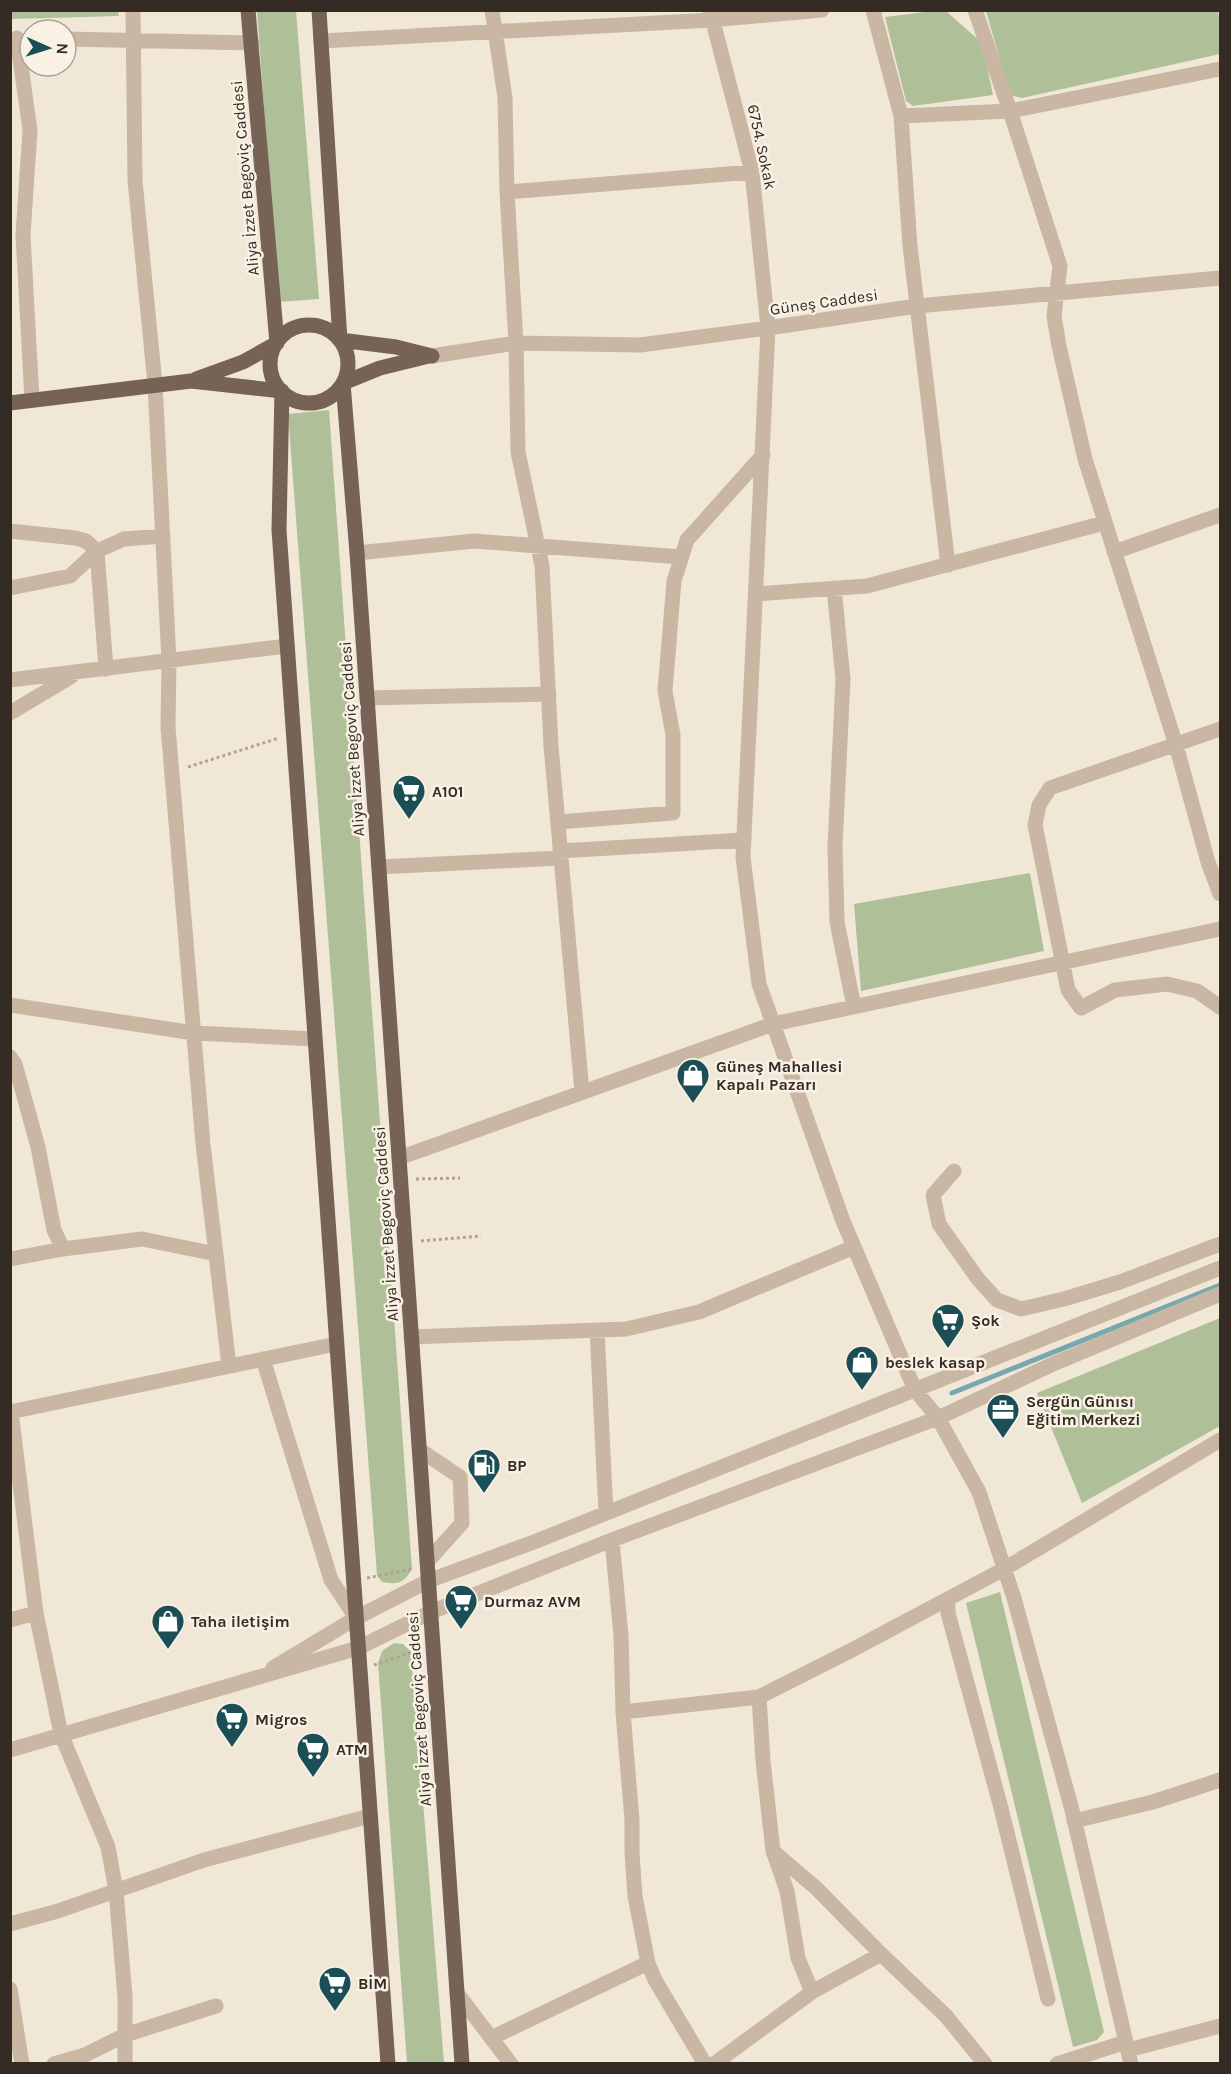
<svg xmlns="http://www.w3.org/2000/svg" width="1231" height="2074" font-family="Karla,sans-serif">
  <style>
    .green { fill: #afc098 }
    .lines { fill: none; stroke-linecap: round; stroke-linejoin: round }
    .stream { stroke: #76a8ae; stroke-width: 5 }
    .path { stroke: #b5a18e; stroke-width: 3; stroke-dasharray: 3 3; stroke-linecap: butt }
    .minor { stroke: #c9b7a4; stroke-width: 15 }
    .major { stroke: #766356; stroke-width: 15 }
    .labels { text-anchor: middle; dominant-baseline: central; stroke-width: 5; stroke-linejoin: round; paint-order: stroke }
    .street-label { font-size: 16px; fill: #342b25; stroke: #f9f1e4 }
    .poi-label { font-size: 16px; font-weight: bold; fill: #342b25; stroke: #f9f1e4; text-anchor: start }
  </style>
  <rect width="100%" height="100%" fill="#f1e7d7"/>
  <path class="green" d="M10,11H118L119,16L11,19Z
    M257,11H296L319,299L278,302Z
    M933,11H946L982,43L993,95L913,106L906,101L885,17Z
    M986,11H1218L1220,25V54L1022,98L1010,95Z
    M329,410L412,1569C404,1583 398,1585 382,1582L377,1575L288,414Z
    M1030,873L1044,951L861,991L854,904Z
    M1220,1318V1426L1082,1503L1037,1393Z
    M1000,1592L1104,2032L1097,2040L1073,2047L966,1603Z
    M394,1643L403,1644L411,1652L444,2063H407L378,1663L382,1651Z"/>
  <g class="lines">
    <path class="stream" d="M952,1393L1220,1285"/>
    <path class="path" d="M188,767L279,738
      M416,1179L460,1178
      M421,1241L481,1236
      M367,1578L413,1569
      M374,1665L419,1650"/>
    <path class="minor" d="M133,10L135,181L155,384L169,661L168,727L203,1144L229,1366
      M492,10L505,98L507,192L516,343L518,452L542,566L551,746L582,1092
      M710,10L752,172L768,328L743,857L759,984L843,1221L915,1390L938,1418L979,1492L1014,1598L1072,1810L1131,2064
      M873,10L901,116L910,246L948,565
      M975,10L1010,111L1060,266L1054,316L1059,346L1085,459L1176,745L1208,862L1220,894
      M17,38L30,130L23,235L32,400
      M66,39L252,43
      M321,41L712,20L822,10
      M901,116L1010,111L1220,69
      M507,192L752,172
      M432,356L516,343L640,345L768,328L917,306L1220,278
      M10,531L75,538L86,541L97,551L106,669
      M1114,552L1220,515
      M357,553L474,541L681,557
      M10,588L70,576L97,551L124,539L163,536
      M834,588L843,679L835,846L837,922L854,1007
      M756,594L867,586L1104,523
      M10,680L287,646
      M367,698L549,694
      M10,713L72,676
      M1220,729L1050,788L1039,805L1035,825L1068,990L1081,1008L1115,990L1167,984L1197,991L1220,1007
      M558,822L673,813V735L665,691L674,581L687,540L763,455
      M560,851L744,840
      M379,867L561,858
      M10,1005L194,1033L315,1039
      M10,1057L15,1064L38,1147L54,1230L63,1249
      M399,1158L773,1024L1220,929
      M954,1171L933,1195L939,1224L978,1279L997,1300L1021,1309L1064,1299L1120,1282L1220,1244
      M10,1259L63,1249L142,1239L216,1254
      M597,1330L606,1513
      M411,1337L626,1329L699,1312L854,1247
      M263,1359L331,1580L356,1618
      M10,1412L336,1344
      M11,1412L36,1613L61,1734L108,1847L116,1891L125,1997V2064
      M420,1450L460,1477L462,1523L427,1562
      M612,1540L621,1636L623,1712L632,1820V1853L635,1896L648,1963L655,1980L705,2064
      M948,1599V1613L1001,1808L1048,1999
      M10,1620L36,1613
      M273,1668L356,1618L428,1581L534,1542L1220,1268
      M759,1697L763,1761L773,1851L787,1891L798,1958L812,1992
      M623,1712L759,1697L850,1651L1004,1569L1220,1440
      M10,1750L358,1648L431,1612L612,1540L938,1418L1053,1364L1220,1294
      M1074,1821L1153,1802L1220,1780
      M775,1853L816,1888L881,1954
      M10,1924L58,1911L204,1860L370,1816
      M10,1989L22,2064
      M457,1993L511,2064
      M491,2038L648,1963
      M1128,2050L1220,2026
      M54,2064L85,2055L125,2035L216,2006
      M714,2064L812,1992L881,1954L946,2016L985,2064
      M1057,2064L1126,2042"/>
    <path class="major" d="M248,10L277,343
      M319,10L340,340
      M270 364a39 39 0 1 1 78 0a39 39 0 1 1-78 0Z
      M340,340L396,347L432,356
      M196,379L243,362L277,343
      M343,383L357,553L462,2064
      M343,383L380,368L429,356
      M282,391L279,530L388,2064
      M10,403L191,381L282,391"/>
  </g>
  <defs>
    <symbol id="supermarket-pin" viewBox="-11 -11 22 30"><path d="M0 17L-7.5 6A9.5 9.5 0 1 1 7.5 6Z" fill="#1b4e56" stroke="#f9f1e4"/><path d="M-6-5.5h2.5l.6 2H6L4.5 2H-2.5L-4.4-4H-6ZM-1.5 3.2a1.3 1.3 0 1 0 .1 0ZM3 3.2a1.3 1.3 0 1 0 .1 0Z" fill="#fff"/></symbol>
    <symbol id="shop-pin" viewBox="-11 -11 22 30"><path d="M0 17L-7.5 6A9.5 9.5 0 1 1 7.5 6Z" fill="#1b4e56" stroke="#f9f1e4"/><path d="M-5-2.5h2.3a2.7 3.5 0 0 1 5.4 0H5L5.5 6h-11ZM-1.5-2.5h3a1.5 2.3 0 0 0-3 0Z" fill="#fff"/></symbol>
    <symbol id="office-pin" viewBox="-11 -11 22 30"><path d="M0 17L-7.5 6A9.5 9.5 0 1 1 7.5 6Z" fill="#1b4e56" stroke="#f9f1e4"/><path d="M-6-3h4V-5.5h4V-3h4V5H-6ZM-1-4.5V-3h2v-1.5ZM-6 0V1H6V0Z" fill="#fff"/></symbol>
    <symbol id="fuel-pin" viewBox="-11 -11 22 30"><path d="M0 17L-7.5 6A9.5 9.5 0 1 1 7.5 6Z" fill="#1b4e56" stroke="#f9f1e4"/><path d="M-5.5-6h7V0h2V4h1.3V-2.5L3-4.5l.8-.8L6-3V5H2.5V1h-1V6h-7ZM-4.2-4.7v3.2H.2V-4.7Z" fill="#fff"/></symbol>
  </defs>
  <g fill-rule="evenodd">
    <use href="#supermarket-pin" x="390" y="772" width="38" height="52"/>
    <use href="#shop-pin" x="674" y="1056" width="38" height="52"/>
    <use href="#supermarket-pin" x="929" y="1301" width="38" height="52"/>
    <use href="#shop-pin" x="843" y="1343" width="38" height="52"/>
    <use href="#office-pin" x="984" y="1391" width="38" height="52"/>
    <use href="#fuel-pin" x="465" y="1446" width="38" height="52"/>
    <use href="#supermarket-pin" x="442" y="1582" width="38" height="52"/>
    <use href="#shop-pin" x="149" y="1602" width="38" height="52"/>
    <use href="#supermarket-pin" x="213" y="1700" width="38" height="52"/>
    <use href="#supermarket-pin" x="294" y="1730" width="38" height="52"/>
    <use href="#supermarket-pin" x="316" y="1964" width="38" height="52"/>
  </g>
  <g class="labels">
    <g class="street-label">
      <text transform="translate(762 147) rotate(78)">6754. Sokak</text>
      <text transform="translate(245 178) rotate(-95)">Aliya İzzet Begoviç Caddesi</text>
      <text transform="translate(824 302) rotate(-8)">Güneş Caddesi</text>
      <text transform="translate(352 739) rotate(-94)">Aliya İzzet Begoviç Caddesi</text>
      <text transform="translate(386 1224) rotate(-94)">Aliya İzzet Begoviç Caddesi</text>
      <text transform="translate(419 1709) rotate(-94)">Aliya İzzet Begoviç Caddesi</text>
    </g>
    <g class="poi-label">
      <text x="432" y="791">A101</text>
      <text x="716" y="1066">Güneş Mahallesi<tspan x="716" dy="18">Kapalı Pazarı</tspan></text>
      <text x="971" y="1320">Şok</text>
      <text x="885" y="1362">beslek kasap</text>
      <text x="1026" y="1401">Sergün Günısı<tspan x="1026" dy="18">Eğitim Merkezi</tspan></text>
      <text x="507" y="1465">BP</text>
      <text x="484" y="1601">Durmaz AVM</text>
      <text x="191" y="1621">Taha iletişim</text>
      <text x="255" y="1719">Migros</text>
      <text x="336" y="1749">ATM</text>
      <text x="358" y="1983">BİM</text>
    </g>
  </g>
  <rect width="1231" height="2074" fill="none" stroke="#342b25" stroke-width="24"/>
  <g transform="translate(48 48) rotate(93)"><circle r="28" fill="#f9f1e4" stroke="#aaa298" stroke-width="1.5"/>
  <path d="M0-4.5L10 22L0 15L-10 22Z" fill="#1b4e56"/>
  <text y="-9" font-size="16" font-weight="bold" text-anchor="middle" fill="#342b25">N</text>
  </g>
</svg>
